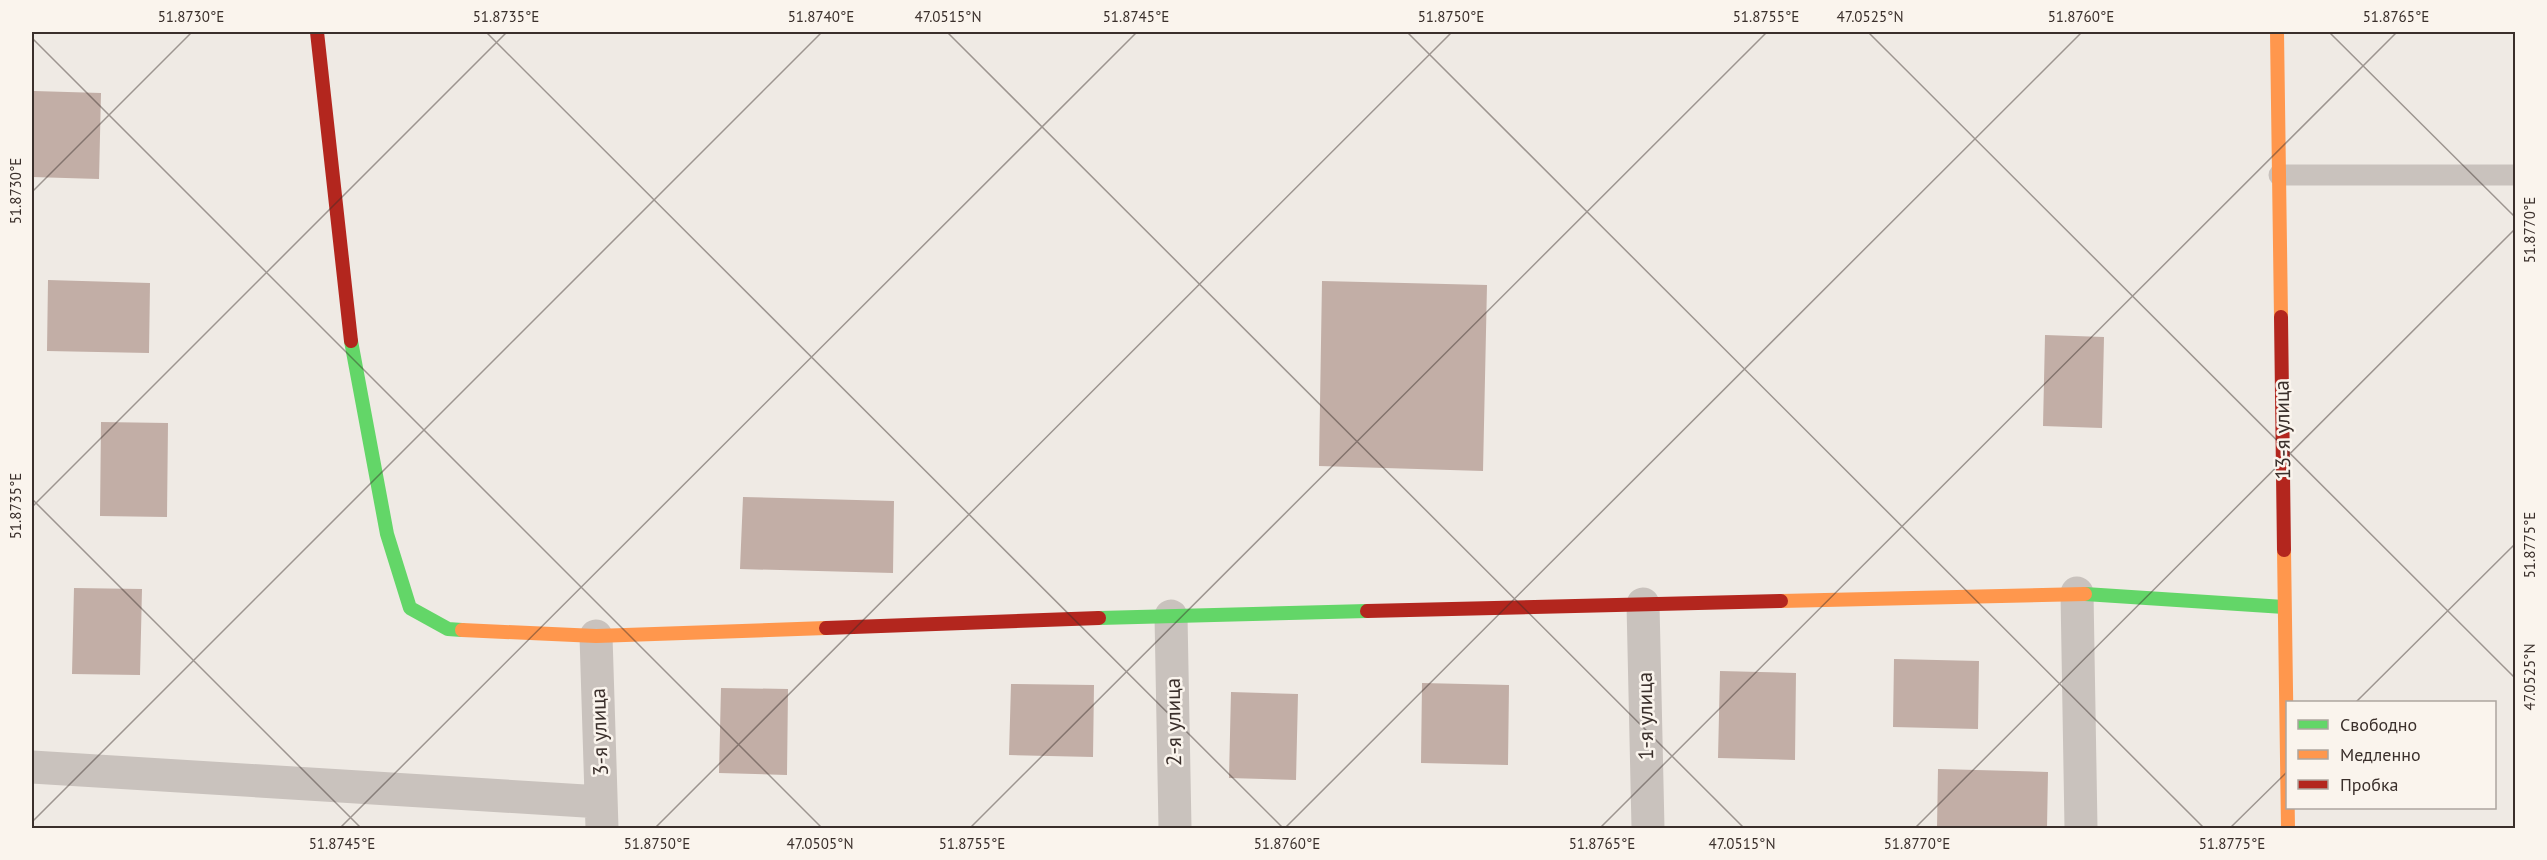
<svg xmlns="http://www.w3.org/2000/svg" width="2547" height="860" font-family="'PT Sans',sans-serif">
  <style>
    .building { fill: #c2aea6 }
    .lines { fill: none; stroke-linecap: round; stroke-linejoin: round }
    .lane { stroke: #c9c2bd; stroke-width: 21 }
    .street { stroke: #c9c2bd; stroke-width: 33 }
    .fast { stroke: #63d668; stroke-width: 14 }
    .slow { stroke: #ff974d; stroke-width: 14 }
    .jam { stroke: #b3261e; stroke-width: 14 }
    .ticks { fill: none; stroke: #3a2f2b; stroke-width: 1.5; stroke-opacity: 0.45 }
    .labels { text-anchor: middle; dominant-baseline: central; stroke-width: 5; stroke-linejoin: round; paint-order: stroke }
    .street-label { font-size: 21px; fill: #3a2f2b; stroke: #faf4ed }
    .neatline { fill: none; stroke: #3a2f2b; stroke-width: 2 }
    .ticks-label { font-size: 15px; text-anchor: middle; fill: #3a2f2b }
  </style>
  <rect width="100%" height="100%" fill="#efeae4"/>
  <path class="building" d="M34,91L101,93L99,179L32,177Z
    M48,280L150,283L149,353L47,351Z
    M1322,281L1487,285L1483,471L1319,466Z
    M2045,335L2104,337L2102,428L2043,426Z
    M101,422L168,423L167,517L100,516Z
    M743,497L894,501L893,573L740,569Z
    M74,588L142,589L140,675L72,674Z
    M1894,659L1979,661L1978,729L1893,727Z
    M1720,671L1796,673L1795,760L1718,758Z
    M1422,683L1509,685L1508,765L1421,763Z
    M1011,684L1094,685L1093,757L1009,755Z
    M721,688L788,689L787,775L719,773Z
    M1231,692L1298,694L1296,780L1229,778Z
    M1938,769L2048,772L2047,828H1937Z"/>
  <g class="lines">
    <path class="lane" d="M2279,175H2516"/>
    <path class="street" d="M2077,593L2081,828
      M1643,604L1648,828
      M1171,616L1175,828
      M596,636L602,828
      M32,767L601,802"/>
    <path class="fast" d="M351,341L387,534L410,608L448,629L462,630
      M2085,594L2284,607
      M1099,618L1367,611"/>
    <path class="slow" d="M2277,32L2281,317
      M2284,550L2288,828
      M1781,601L2085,594
      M462,630L596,636L826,628"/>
    <path class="jam" d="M317,32L351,341
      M2281,317L2284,550
      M1367,611L1781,601
      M826,628L1099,618"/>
  </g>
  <path class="ticks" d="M486,32L1283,828M947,32L1744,828M1407,32L2204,828M1868,32L2516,679M2329,32L2516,218M32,38L822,828M32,192L192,32M32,499L361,828M32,507L507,32M2356,702L2516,543M32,822L822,32M340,828L1137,32M655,828L1452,32M970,828L1767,32M1285,828L2082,32M1600,828L2397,32M1915,828L2516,228M2230,828L2288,771"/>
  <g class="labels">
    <g class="street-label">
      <text transform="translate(2282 430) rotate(-91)">13-я улица</text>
      <text transform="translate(1645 716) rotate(-91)">1-я улица</text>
      <text transform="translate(1173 722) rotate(-91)">2-я улица</text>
      <text transform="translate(599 732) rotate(-92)">3-я улица</text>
    </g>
  </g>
  <rect width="2547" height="860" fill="none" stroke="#faf4ed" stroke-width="66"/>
  <rect x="2286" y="701" width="210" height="108" fill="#faf4ed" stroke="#ada59f" stroke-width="1.5"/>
  <rect x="2298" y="720" width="30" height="9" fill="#63d668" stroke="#ada59f" stroke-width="1.5"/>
  <text x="2340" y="731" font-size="18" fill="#3a2f2b">Свободно</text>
  <rect x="2298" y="750" width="30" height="9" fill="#ff974d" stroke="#ada59f" stroke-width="1.5"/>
  <text x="2340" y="761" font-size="18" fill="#3a2f2b">Медленно</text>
  <rect x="2298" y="780" width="30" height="9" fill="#b3261e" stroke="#ada59f" stroke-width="1.5"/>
  <text x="2340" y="791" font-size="18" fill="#3a2f2b">Пробка</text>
  <rect x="33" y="33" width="2481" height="794" class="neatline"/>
  <g class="ticks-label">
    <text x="191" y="22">51.8730°E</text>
    <text x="506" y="22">51.8735°E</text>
    <text x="821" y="22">51.8740°E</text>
    <text x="948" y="22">47.0515°N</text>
    <text x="1136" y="22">51.8745°E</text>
    <text x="1451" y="22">51.8750°E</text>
    <text x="1766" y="22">51.8755°E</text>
    <text x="1870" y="22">47.0525°N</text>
    <text x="2081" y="22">51.8760°E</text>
    <text x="2396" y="22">51.8765°E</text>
    <text transform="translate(16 191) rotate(-90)" y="5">51.8730°E</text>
    <text transform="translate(2530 230) rotate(-90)" y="5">51.8770°E</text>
    <text transform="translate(16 506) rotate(-90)" y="5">51.8735°E</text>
    <text transform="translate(2530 545) rotate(-90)" y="5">51.8775°E</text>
    <text transform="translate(2530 677) rotate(-90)" y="5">47.0525°N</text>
    <text x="342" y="849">51.8745°E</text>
    <text x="657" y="849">51.8750°E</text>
    <text x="820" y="849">47.0505°N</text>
    <text x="972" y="849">51.8755°E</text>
    <text x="1287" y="849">51.8760°E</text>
    <text x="1602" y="849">51.8765°E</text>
    <text x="1742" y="849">47.0515°N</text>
    <text x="1917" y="849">51.8770°E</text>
    <text x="2232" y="849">51.8775°E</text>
  </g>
</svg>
